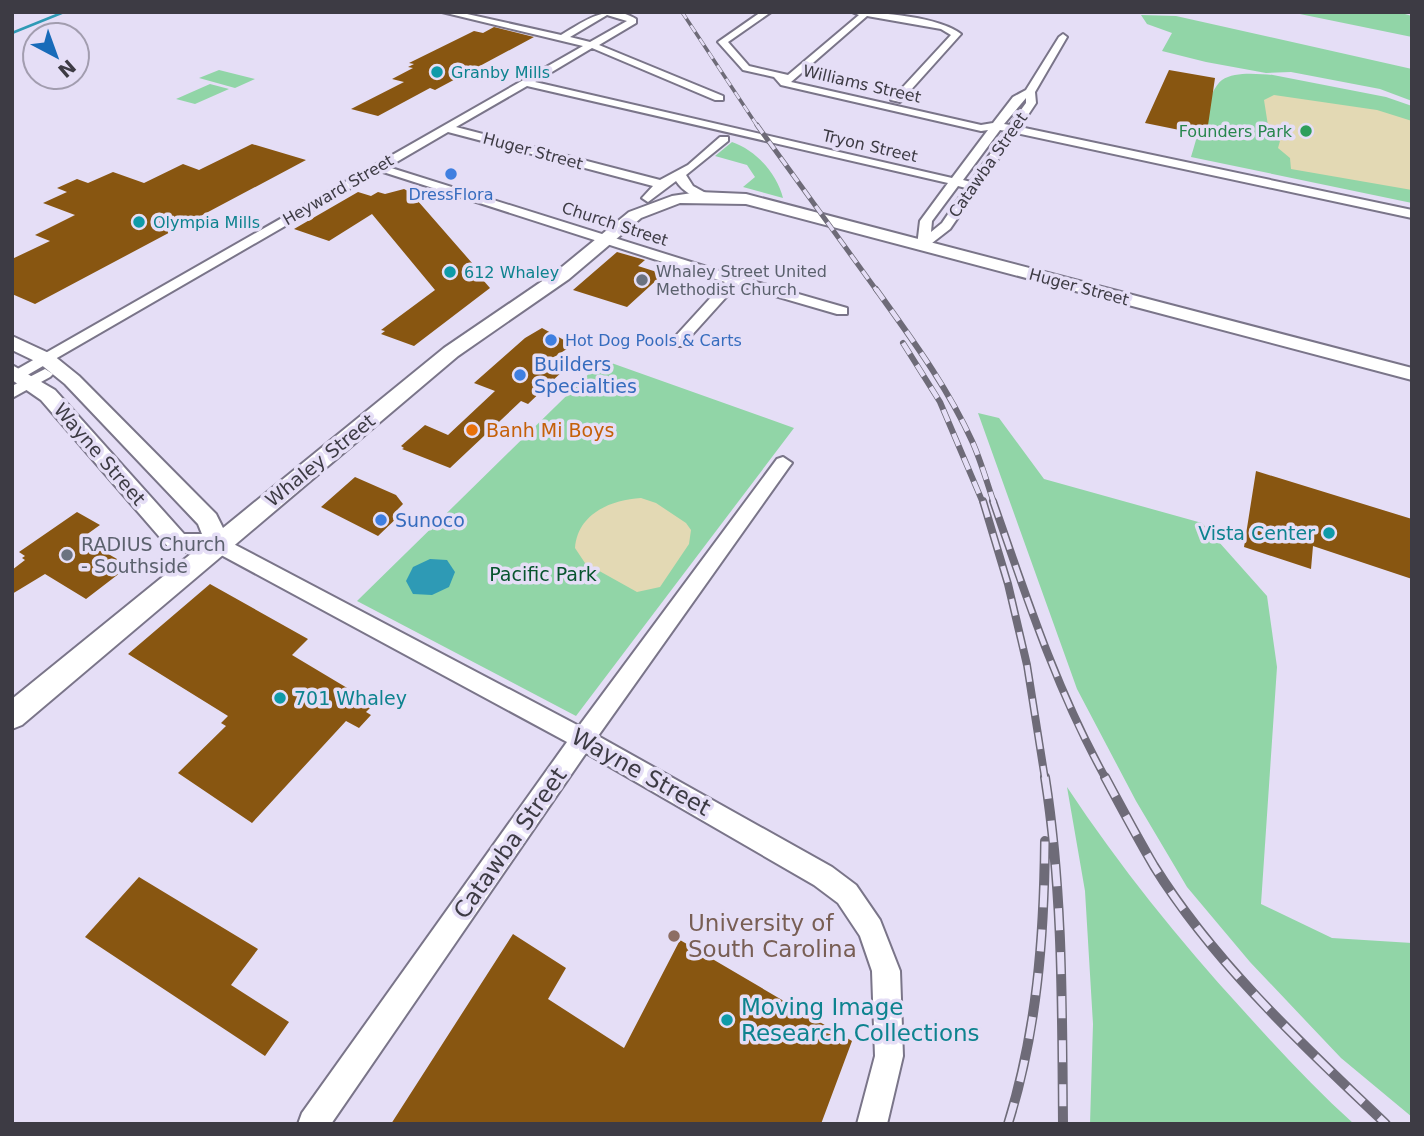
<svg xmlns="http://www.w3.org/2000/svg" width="1424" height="1136" font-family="'DejaVu Sans',sans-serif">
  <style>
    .green { fill: #91d5a7 }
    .sand { fill: #e3d9b4 }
    .water { fill: #2e9ab5 }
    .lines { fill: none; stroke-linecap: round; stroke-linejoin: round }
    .stream { stroke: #2e9ab5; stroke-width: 2.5 }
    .building { fill: #885611 }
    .minor-casing { stroke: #7a7589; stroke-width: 4 }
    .major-casing { stroke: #7a7589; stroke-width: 4 }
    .minor { fill: #fff; fill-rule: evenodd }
    .major { fill: #fff; fill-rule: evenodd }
    .rail-far4-casing { stroke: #6e6b78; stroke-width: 3.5 }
    .rail-far3-casing { stroke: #6e6b78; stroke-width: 5 }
    .rail-far2-casing { stroke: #6e6b78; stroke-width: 6 }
    .rail-far1-casing { stroke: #6e6b78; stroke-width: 8 }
    .rail-casing { stroke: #6e6b78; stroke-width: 10 }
    .rail-far4 { stroke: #e5def6; stroke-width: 2.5; stroke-dasharray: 8; stroke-linecap: butt }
    .rail-far3 { stroke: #e5def6; stroke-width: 3.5; stroke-dasharray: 10; stroke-linecap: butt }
    .rail-far2 { stroke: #e5def6; stroke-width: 4.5; stroke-dasharray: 13; stroke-linecap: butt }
    .rail-far1 { stroke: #e5def6; stroke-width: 5; stroke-dasharray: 17; stroke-linecap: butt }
    .rail { stroke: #e5def6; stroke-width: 7; stroke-dasharray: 22; stroke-linecap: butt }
    .culture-dot { fill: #0f9aa8; stroke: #e5def6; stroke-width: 2.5 }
    .leisure-dot { fill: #2e9e5b; stroke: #e5def6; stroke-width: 2.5 }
    .shop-dot { fill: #3f7fe0; stroke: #e5def6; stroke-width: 2.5 }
    .worship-dot { fill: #6b7280; stroke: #e5def6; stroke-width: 2.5 }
    .food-dot { fill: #e8710a; stroke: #e5def6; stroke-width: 2.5 }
    .education-dot { fill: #8d6e63; stroke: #e5def6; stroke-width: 2.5 }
    .labels { text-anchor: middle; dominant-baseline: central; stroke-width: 7; stroke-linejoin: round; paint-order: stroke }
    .far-culture-label { font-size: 16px; fill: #0d838f; stroke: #e5def6; text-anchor: start }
    .far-street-label { font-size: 16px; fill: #3d3b44; stroke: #e5def6 }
    .far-leisure-label { font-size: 16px; fill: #27864d; stroke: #e5def6; text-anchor: end }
    .far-shop-label { font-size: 16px; fill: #366cbe; stroke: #e5def6 }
    .far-worship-label { font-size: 16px; fill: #5b616d; stroke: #e5def6; text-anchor: start }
    .shop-label { font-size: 19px; fill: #366cbe; stroke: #e5def6; text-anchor: start }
    .food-label { font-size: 19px; fill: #c56008; stroke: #e5def6; text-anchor: start }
    .street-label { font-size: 19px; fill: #3d3b44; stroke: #e5def6 }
    .culture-label { font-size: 19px; fill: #0d838f; stroke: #e5def6; text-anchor: end }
    .worship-label { font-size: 19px; fill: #5b616d; stroke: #e5def6; text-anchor: start }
    .park-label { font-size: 19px; fill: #07542e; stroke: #e5def6 }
    .near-street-label { font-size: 23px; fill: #3d3b44; stroke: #e5def6 }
    .near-education-label { font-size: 23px; fill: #785e54; stroke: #e5def6; text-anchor: start }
    .near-culture-label { font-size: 23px; fill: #0d838f; stroke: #e5def6; text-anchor: start }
  </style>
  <rect width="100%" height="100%" fill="#e5def6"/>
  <path class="green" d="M1290,12H1398L1412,16V37Z
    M1141,15L1176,16L1412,69V101L1380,89L1291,72L1266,73L1206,62L1162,51L1172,33L1147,24Z
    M219,70L255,79L235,88L199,78Z
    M1273,75L1386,97L1412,106V203L1191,157C1197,139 1208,90 1222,80C1235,71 1259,74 1273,75Z
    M210,84L229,89L195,104L176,99Z
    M732,142C756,150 777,174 783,198L743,187L755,177L747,165L715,156Z
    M603,360L794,428L576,716L357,601Z
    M978,413L999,418L1044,479L1202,523L1267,596L1277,667L1261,904L1332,938L1412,943V1117L1341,1058L1250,962L1187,887L1136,801L1077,689Z
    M1067,787C1120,867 1178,939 1242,1009C1278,1049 1314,1088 1354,1124H1090L1093,1024L1085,891Z"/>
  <path class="sand" d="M1274,95L1377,110L1412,121V190L1291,169L1290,158L1278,148L1280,141L1269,132L1264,100Z
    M641,498L656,503L686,523L691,530L689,544L660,587L637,592L585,563L575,548C578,513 611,500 641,498Z"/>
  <path class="water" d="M430,559L447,560L455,572L449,587L432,595L413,594L406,581L413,567Z"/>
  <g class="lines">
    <path class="stream" d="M12,33L64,12"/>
  </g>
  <path class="building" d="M494,27L534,37L435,90L430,88L378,116L351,109L404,82L392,79L413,68L408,67L414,64L409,63L474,31L483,33Z
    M1169,70L1215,78L1207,132L1204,135L1145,123Z
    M252,144L306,160L35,304L12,294V259L50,241L35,235L75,215L43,203L67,192L57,188L77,179L88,183L113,172L144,183L183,164L199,170Z
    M404,189L410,192L486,279L483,280L490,288L414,346L381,334L385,331L381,330L435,290L372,214L329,241L294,229L358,192L371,196L378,192L385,194Z
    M617,252L645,260L638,266L660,273L658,275L661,276L627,307L573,290Z
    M542,328L573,345L548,361L567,367L528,404L521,401L450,468L402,449L404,448L401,446L425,425L448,435L495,391L474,383L525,338Z
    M1256,471L1412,519V579L1313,546L1311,569L1244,547Z
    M355,477L396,495L403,504L396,511L402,513L378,536L321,507Z
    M77,512L100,525L86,535L90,538L86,541L129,566L86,599L45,574L12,594V570L25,560L22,558L25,556L19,552Z
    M210,584L308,639L292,655L374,704L366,712L371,715L359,728L346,721L252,823L178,773L226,726L221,723L228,716L128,654Z
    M139,877L258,949L231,985L289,1022L265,1056L85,937Z
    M513,934L566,968L548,999L624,1048L680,940L852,1041L821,1124H391Z"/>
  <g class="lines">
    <defs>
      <path id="minor" d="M442,12H458L561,35C585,21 608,2 636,19V23L599,45L723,96V100H715L592,48L535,82L952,178L988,130L981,131L781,85L774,77L743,70L718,42L761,12H771L728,42L749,66L788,75L859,15L852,12C880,12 940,17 961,34L900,102L891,100L951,35L941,29L867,16L791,82L981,125L993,123L1013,97L1026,90L1059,37L1063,34L1067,37L1035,92L1036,103L1020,127L1412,210V218L1016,133L950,229L923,250L917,246L920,221L948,183L527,86L456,127L660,180L688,165L720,137H728V141L686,175L693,186L713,197L707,201C694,197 683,192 676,181L648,202L642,198L653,186L448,132L388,167L739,277L847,308V314H837L737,285L682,346H672L670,343L672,340L725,282L380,171L24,377H14V371L583,46ZM607,15L627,21L590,42L570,37ZM1026,98V103L1010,125L1004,124ZM1000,130L1006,131L971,182L963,180ZM958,186L966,188L942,223L931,232L932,221Z
        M45,369L53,374L50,377L12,398V386Z
        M783,457L792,463L789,467L598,736L832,867L856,885L880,920L900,971L903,1056L887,1124H857L875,1056L872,971L860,936L838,903L814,885L586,753L331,1124H298L302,1113L567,742L210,549L208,544L210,539L217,537L224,539L579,726L777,459Z"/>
      <path id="major" d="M699,192L746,194L1412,368V380L746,204L680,203L641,218L569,279L458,356L22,725L12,729V699L192,553L170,549L41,400L12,380V365L55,390L184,534H202L198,524L65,384L39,363L12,350V336L53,355L79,376L216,514L223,528L444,348L557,271L629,212L672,196Z"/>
    </defs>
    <use href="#minor" class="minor-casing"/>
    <use href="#major" class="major-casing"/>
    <use href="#minor" class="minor"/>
    <use href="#major" class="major"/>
    <defs>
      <path id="rail-far4" d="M682,12L758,127"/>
      <path id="rail-far3" d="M757,125L877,291"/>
      <path id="rail-far2" d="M876,289C911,338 947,386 972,441C981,461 987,483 994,503
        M903,343L940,402L983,503"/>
      <path id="rail-far1" d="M983,501L1008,584L1027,665L1045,779
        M993,501C1026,596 1057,691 1106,779"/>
      <path id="rail" d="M1045,777C1063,891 1062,1008 1063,1124
        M1105,777C1121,807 1137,837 1154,866C1215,964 1303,1045 1386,1124
        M1008,1124C1037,1031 1044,938 1045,841"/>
    </defs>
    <use href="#rail-far4" class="rail-far4-casing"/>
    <use href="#rail-far3" class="rail-far3-casing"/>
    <use href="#rail-far2" class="rail-far2-casing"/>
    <use href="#rail-far1" class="rail-far1-casing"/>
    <use href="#rail" class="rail-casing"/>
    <use href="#rail-far4" class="rail-far4"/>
    <use href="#rail-far3" class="rail-far3"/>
    <use href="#rail-far2" class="rail-far2"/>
    <use href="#rail-far1" class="rail-far1"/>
    <use href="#rail" class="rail"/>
  </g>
  <g class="culture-dot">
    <circle cx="437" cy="72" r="7"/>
    <circle cx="139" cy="222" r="7"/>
    <circle cx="450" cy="272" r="7"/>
    <circle cx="1329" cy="533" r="7"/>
    <circle cx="280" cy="698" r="7"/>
    <circle cx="727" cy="1020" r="7"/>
  </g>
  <circle class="leisure-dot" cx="1306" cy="131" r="7"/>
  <g class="shop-dot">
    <circle cx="451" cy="174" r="7"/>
    <circle cx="551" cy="340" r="7"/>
    <circle cx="520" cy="375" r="7"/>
    <circle cx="381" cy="520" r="7"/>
  </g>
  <g class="worship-dot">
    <circle cx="642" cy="280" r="7"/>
    <circle cx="67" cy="555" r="7"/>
  </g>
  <circle class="food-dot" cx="472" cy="430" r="7"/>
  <circle class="education-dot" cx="674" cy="936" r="7"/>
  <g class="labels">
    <g class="far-culture-label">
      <text x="451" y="72">Granby Mills</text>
      <text x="153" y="222">Olympia Mills</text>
      <text x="464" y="272">612 Whaley</text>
    </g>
    <g class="far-street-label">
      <text transform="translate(862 84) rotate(13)">Williams Street</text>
      <text transform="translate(870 146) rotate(13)">Tryon Street</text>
      <text transform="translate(533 151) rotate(15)">Huger Street</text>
      <text transform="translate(988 165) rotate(-55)">Catawba Street</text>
      <text transform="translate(338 190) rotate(-30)">Heyward Street</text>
      <text transform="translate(615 224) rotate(18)">Church Street</text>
      <text transform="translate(1079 287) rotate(15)">Huger Street</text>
    </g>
    <g class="far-leisure-label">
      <text x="1292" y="131">Founders Park</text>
    </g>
    <g class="far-shop-label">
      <text x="451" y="194">DressFlora</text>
      <text x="565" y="340" text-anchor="start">Hot Dog Pools &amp; Carts</text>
    </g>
    <g class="far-worship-label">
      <text x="656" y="271">Whaley Street United<tspan x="656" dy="18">Methodist Church</tspan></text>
    </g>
    <g class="shop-label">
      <text x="534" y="364">Builders<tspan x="534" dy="22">Specialties</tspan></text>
      <text x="395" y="520">Sunoco</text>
    </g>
    <g class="food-label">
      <text x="486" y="430">Banh Mi Boys</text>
    </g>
    <g class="street-label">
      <text transform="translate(100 454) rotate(49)">Wayne Street</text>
      <text transform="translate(320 460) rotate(-39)">Whaley Street</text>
    </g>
    <g class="culture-label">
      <text x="1315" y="533">Vista Center</text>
      <text x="294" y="698" text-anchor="start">701 Whaley</text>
    </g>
    <g class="worship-label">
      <text x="81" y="544">RADIUS Church<tspan x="81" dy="22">- Southside</tspan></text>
    </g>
    <g class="park-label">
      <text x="543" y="574">Pacific Park</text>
    </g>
    <g class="near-street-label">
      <text transform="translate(641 772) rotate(29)">Wayne Street</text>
      <text transform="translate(510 843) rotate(-55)">Catawba Street</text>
    </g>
    <g class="near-education-label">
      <text x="688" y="923">University of<tspan x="688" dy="26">South Carolina</tspan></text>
    </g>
    <g class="near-culture-label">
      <text x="741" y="1007">Moving Image<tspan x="741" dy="26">Research Collections</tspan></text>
    </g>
  </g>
  <rect width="1424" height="1136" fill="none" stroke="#3d3b44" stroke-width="28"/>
  <g transform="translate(56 56) rotate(139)"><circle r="33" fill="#e5def6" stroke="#a29daf" stroke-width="2"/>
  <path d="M0-5L12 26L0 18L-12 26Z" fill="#186bb9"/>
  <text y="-10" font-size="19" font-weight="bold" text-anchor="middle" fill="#3d3b44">N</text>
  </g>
</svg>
